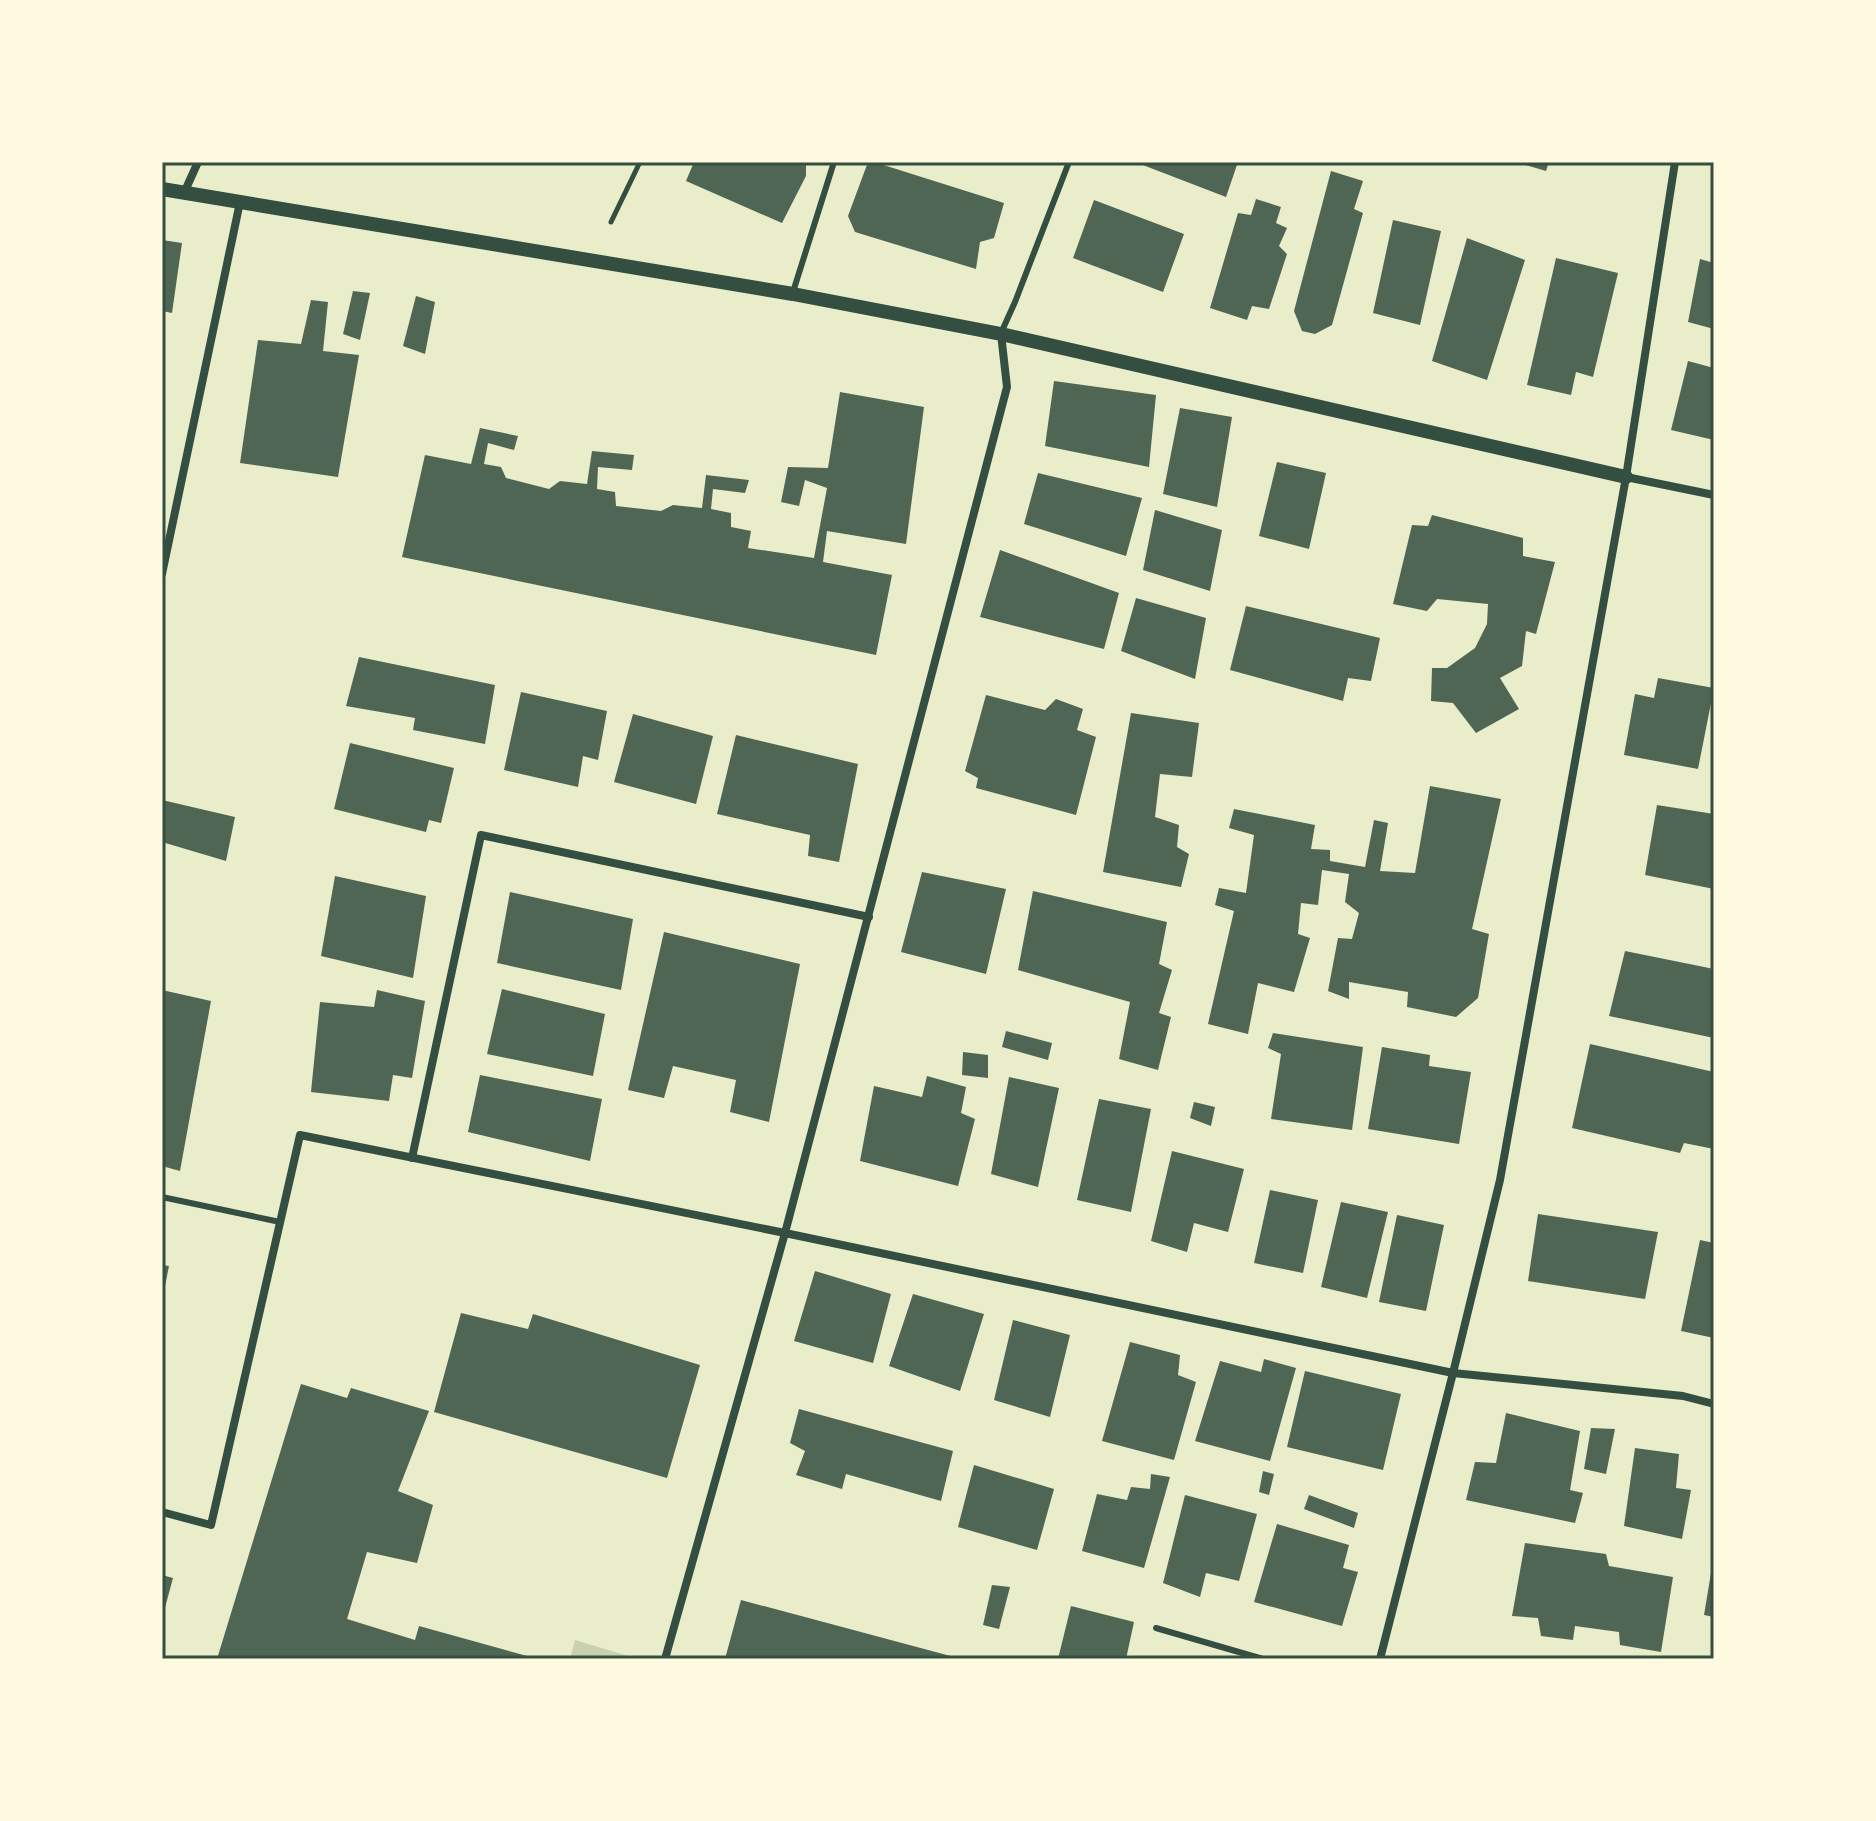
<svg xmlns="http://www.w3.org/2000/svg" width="1876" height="1821" font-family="'Space Grotesk',sans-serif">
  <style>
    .green { fill: #cad2ad }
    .building { fill: #4f6655 }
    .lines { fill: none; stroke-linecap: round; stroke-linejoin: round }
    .path { stroke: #344e41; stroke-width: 5 }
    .service { stroke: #344e41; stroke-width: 6 }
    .minor { stroke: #344e41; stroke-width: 8 }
    .tertiary { stroke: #344e41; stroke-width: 14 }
    .neatline { fill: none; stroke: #344e41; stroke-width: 3 }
  </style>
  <rect width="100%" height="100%" fill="#e9edc9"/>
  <path class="green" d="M575,1640L635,1658V1659H570Z"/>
  <path class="building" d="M694,162H806V176L782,223L686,181Z
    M868,162H874L1004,203L994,238L980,242L976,269L855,232L848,216Z
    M1135,162H1238L1226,197Z
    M1516,162H1549L1546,171Z
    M1331,171L1363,181L1354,209L1363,213L1332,325L1315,334L1302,331L1294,311Z
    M1256,199L1281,207L1276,223L1287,228L1279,246L1287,254L1269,309L1252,306L1247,320L1210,308L1238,213L1251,215Z
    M1094,200L1184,234L1163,292L1073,258Z
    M1393,220L1441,231L1420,325L1373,313Z
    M1467,238L1525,260L1487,380L1432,361Z
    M162,240L182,243L172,313L162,311Z
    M1556,258L1618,273L1593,377L1576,372L1571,395L1527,385Z
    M1700,259L1714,263V329L1688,322Z
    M353,291L370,293L360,340L343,334Z
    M416,296L435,302L425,354L403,346Z
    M311,300L328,302L323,351L359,355L338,477L240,463L258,340L301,344Z
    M1688,361L1714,368V440L1671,430Z
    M1054,381L1156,395L1149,467L1045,446Z
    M840,392L924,407L906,544L827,531L823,562L892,575L876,655L402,557L425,455L471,464L480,428L518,436L514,450L488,443L484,464L501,467L506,478L549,489L560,481L587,484L592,451L634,455L632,470L598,467L597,489L615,492L616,506L661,511L673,505L702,508L706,475L749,480L745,493L713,489L711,509L731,513V527L751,531L748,548L814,558L827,488L805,480L799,506L781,502L788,467L828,468Z
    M1180,408L1232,417L1217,507L1163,494Z
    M1277,462L1326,473L1309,549L1259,536Z
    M1038,473L1142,498L1126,556L1024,524Z
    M1155,510L1222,530L1210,591L1143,570Z
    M1432,515L1523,538V556L1555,562L1536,634L1526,631L1522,666L1500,678L1519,709L1476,733L1453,703L1431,701L1432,668H1447L1475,648L1487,624L1488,604L1437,599L1427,611L1393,604L1412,525L1428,526Z
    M1000,550L1119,593L1104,649L980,617Z
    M1136,598L1206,618L1195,679L1121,651Z
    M1246,606L1380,638L1371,681L1348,678L1343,701L1230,670Z
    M359,657L495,685L485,744L413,730L415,718L346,706Z
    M1658,678L1714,688L1698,769L1624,755L1635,694L1654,698Z
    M521,692L607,711L598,760L583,756L578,787L504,770Z
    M986,695L1045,710L1056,699L1083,709L1077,730L1096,737L1076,815L976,788L978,778L965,771Z
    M1131,713L1199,723L1192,777L1160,774L1155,817L1179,825L1177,847L1189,854L1181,887L1103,872Z
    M633,714L713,736L696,804L614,782Z
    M736,735L858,764L839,862L808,856L810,835L717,814Z
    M350,743L454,768L441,823L429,820L426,832L334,809Z
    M1430,786L1501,799L1472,929L1489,934L1478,998L1456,1017L1407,1007L1408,992L1349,982V999L1328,991L1338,938L1352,939L1359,913L1345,902L1349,874L1322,870L1318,905L1301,903L1298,934L1310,938L1294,992L1258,983L1248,1034L1208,1024L1234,911L1215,905L1219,888L1246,893L1254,835L1229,828L1234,809L1315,825L1311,849L1330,850V861L1365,867L1374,820L1388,823L1380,871L1415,873Z
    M162,800L235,817L226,861L162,842Z
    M1657,805L1714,814V889L1645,875Z
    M922,872L1006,889L986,974L901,952Z
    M335,876L426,896L413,978L321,956Z
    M1033,891L1167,922L1159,964L1172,970L1159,1013L1171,1017L1158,1070L1119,1059L1130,1002L1018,970Z
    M510,892L633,919L621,990L497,963Z
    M664,932L800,964L769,1122L730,1112L736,1080L673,1066L664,1098L628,1090Z
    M1625,951L1714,969V1038L1609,1016Z
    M502,989L605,1014L593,1076L487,1054Z
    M162,990L211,1001L180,1171L162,1166Z
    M377,990L425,1001L412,1078L393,1075L389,1101L311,1092L320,1002L374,1007Z
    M1006,1031L1052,1043L1048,1060L1002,1047Z
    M1273,1033L1363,1047L1352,1130L1271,1119L1281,1054L1268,1048Z
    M1590,1044L1714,1072V1149L1684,1143L1680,1153L1572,1128Z
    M1382,1047L1430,1055L1429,1066L1471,1072L1459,1144L1368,1129Z
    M963,1052L988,1055V1078L962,1075Z
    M480,1075L602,1099L590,1161L468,1132Z
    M927,1076L966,1087L961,1113L975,1119L958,1186L860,1161L874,1086L922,1097Z
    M1009,1077L1059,1088L1038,1187L991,1174Z
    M1099,1099L1151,1109L1131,1212L1077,1200Z
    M1194,1102L1215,1107L1211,1126L1190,1118Z
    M1172,1151L1244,1169L1228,1232L1194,1223L1187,1252L1151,1241Z
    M1270,1190L1318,1200L1303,1273L1254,1263Z
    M1341,1202L1388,1212L1367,1298L1321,1287Z
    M1538,1214L1658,1232L1645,1299L1528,1281Z
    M1397,1215L1444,1225L1426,1311L1379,1302Z
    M1700,1240L1714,1243V1338L1681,1331Z
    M162,1265L169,1266L163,1296H162Z
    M815,1271L891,1294L873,1363L794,1341Z
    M913,1294L984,1314L960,1391L889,1366Z
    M461,1313L528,1329L533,1314L700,1365L667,1478L434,1412Z
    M1013,1320L1070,1335L1050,1417L994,1400Z
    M1130,1342L1180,1355L1178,1375L1196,1382L1174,1460L1102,1441Z
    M1264,1359L1296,1368L1270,1461L1195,1441L1220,1361L1261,1372Z
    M1305,1371L1401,1394L1383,1470L1287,1447Z
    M301,1384L347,1398L351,1388L429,1411L398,1491L433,1505L417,1563L367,1552L347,1619L415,1640L419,1626L538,1659H217Z
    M799,1409L953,1451L941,1501L846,1474L842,1489L796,1475L805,1451L790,1443Z
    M1506,1413L1580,1431L1570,1490L1583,1493L1575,1523L1466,1500L1475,1462L1496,1463Z
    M1591,1428L1615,1429L1606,1474L1584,1469Z
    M1635,1448L1679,1454L1676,1488L1691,1490L1682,1539L1624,1526Z
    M974,1465L1054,1489L1037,1550L958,1527Z
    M1263,1471L1274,1474L1269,1495L1259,1492Z
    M1151,1474L1170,1477L1144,1568L1082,1551L1097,1494L1127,1500L1131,1487L1150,1489Z
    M1185,1495L1257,1514L1239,1581L1206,1573L1200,1597L1163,1583Z
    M1309,1495L1358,1513L1354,1528L1304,1509Z
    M1277,1524L1349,1545L1343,1568L1358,1572L1342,1626L1254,1602Z
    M1525,1543L1606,1554L1609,1566L1673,1577L1661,1652L1620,1645L1619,1632L1575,1626L1573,1640L1541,1636L1538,1618L1512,1616Z
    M1712,1567H1714V1617L1704,1615Z
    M162,1575L173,1578L163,1615H162Z
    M992,1585L1010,1587L999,1629L983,1625Z
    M741,1600L958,1658V1659H725Z
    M1071,1606L1134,1622L1126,1659H1058Z"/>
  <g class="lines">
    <path class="path" d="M611,222L640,162"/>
    <path class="service" d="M793,292L834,162
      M1001,333L1015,302L1069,162
      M162,1197L280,1222
      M1156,1628L1263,1659"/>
    <path class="minor" d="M184,193L198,162
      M1626,477L1714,495
      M162,574L240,202
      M412,1158L481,835L869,917
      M162,1512L211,1525L300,1135L785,1233L1453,1373L1683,1396L1714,1404
      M665,1659L785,1233L1007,387L1001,334
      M1380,1659L1453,1373L1500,1180L1626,477L1675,162"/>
    <path class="tertiary" d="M162,189L793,294L1001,334L1626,477"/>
  </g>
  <rect width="1876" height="1821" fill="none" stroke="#fefae0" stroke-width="328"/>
  <rect x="164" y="164" width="1548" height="1493" class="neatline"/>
</svg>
